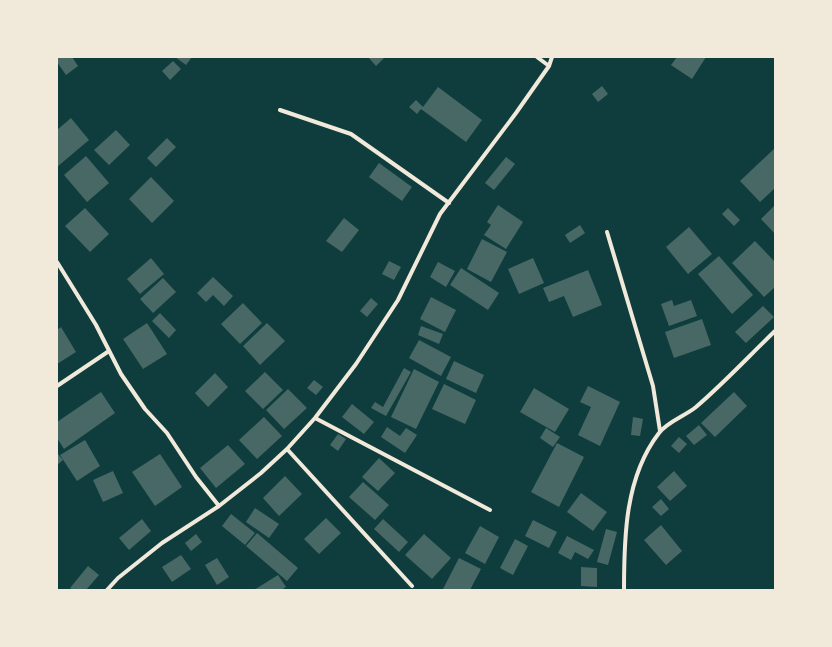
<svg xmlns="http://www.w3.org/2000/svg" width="832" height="647" font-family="Lato,sans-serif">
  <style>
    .building { fill: #486865 }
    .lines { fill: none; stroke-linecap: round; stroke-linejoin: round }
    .minor { stroke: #f1e9da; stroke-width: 4 }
  </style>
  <rect width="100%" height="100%" fill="#0f3d3e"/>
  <path class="building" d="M57,57H72L78,66L66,75L57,62Z
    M175,57H192L186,65Z
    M368,57H385L376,66Z
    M677,57H706L692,79L671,65Z
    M173,61L181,69L170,80L162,71Z
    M602,86L608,94L598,102L592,94Z
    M438,87L482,120L466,142L421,109L417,114L409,107L416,100L423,107Z
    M71,118L89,140L57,167V130Z
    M116,130L130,145L109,165L94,150Z
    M167,138L176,147L156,167L147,158Z
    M775,148V188L760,202L740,181Z
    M86,156L109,183L87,202L64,175Z
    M506,157L515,164L494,190L485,183Z
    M379,163L412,187L402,201L369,177Z
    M151,177L174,201L152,223L129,199Z
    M498,205L523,222L506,249L484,235L491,225L487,222Z
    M775,205V234L761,219Z
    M85,208L109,234L90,252L65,226Z
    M728,208L740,220L734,226L722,214Z
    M344,218L359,230L342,252L326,241Z
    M580,225L585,233L570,243L565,235Z
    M689,227L712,254L688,274L666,247Z
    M482,239L507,252L491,282L467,269Z
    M755,241L775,262V287L764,297L732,263Z
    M719,256L753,295L732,314L698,274Z
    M151,258L164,274L140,294L127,279Z
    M533,258L544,283L519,294L508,269Z
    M389,261L401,267L394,280L382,274Z
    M438,262L455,271L446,287L430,277Z
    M461,268L499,293L488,310L450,285Z
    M588,270L602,305L573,317L564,296L549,302L543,288Z
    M213,277L233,296L224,306L213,295L206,302L197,293Z
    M163,278L176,292L153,313L140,299Z
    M431,297L456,310L445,332L420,319Z
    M371,298L378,304L367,317L360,311Z
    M672,300L674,306L691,300L697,316L669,326L661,304Z
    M243,303L262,323L240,344L221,324Z
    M763,306L774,317L746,343L735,332Z
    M160,313L176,330L169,338L152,321Z
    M702,319L711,345L674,358L665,332Z
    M147,323L167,354L143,369L123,339Z
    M267,323L285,341L260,365L243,346Z
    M421,326L443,334L439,344L418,335Z
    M61,327L76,352L57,364V330Z
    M419,340L451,357L441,376L409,358Z
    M454,361L484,375L476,393L446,379Z
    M404,368L411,372L386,416L371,408L375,402L383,407Z
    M414,369L439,382L416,429L391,417Z
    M265,372L283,390L263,409L245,391Z
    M215,373L228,387L208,407L195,393Z
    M314,380L323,387L316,395L307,388Z
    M444,384L476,400L465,424L432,409Z
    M588,386L620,402L600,446L578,435L591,407L580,402Z
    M534,388L569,409L555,432L520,412Z
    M288,389L307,408L284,429L266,410Z
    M101,392L115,413L64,449L57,438V422Z
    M734,392L747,406L715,437L701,423Z
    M352,404L374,422L364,434L342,417Z
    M264,417L282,436L257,459L239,440Z
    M633,417L643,419L640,436L631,435Z
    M699,425L707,435L694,445L686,436Z
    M387,427L400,436L406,428L417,435L405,453L381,437Z
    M546,428L560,437L553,447L540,438Z
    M338,434L346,439L338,451L330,445Z
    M679,437L687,444L679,453L671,446Z
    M85,440L100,466L77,481L60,455Z
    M557,443L584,457L559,507L531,492Z
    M228,445L245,464L216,488L200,468Z
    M57,453L63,460L57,465Z
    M160,454L182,487L155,506L132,472Z
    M379,458L395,473L378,491L362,477Z
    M113,471L123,493L103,502L93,480Z
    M674,471L687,486L670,501L657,487Z
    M285,476L302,494L279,516L263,498Z
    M363,482L389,505L375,520L349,497Z
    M581,493L607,512L593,531L567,512Z
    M661,499L669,509L661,516L652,507Z
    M255,508L279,524L269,538L246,522Z
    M231,514L255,533L245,545L222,526Z
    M326,518L341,533L319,554L304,539Z
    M142,519L151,531L129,550L119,538Z
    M383,519L408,542L399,552L374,529Z
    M533,520L557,532L549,548L525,536Z
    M661,525L682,551L666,565L644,540Z
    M480,526L499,537L485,564L465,553Z
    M606,529L617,532L608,565L597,562Z
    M257,533L298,568L287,581L246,546Z
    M196,534L202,542L191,551L185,543Z
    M424,534L451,558L432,579L405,555Z
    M567,536L594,550L588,559L575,552L571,560L558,553Z
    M515,539L528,546L513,575L500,568Z
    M181,555L191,569L172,582L162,567Z
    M217,558L229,577L217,585L205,565Z
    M459,558L481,569L470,590H445L443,589Z
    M88,566L99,575L86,590H73L70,588Z
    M581,567L597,568V587L581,586Z
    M278,575L286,587L281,590H254Z"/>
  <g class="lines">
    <path class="minor" d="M537,57L549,66
      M280,110L351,134L449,203
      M607,232L653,386L660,431
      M57,262L96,325L121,374L145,409L167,433L196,477L219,506
      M57,386L109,351
      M315,418L490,510
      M287,449L412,586
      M107,590L118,578L162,543L219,506L261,473L287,449L315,418L356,364L398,300L440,214L516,113L549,66L552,57
      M624,590C624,537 625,477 659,433C667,422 685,416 696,407C724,383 749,356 775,331"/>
  </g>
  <rect width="832" height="647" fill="none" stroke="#f1e9da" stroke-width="116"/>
</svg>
